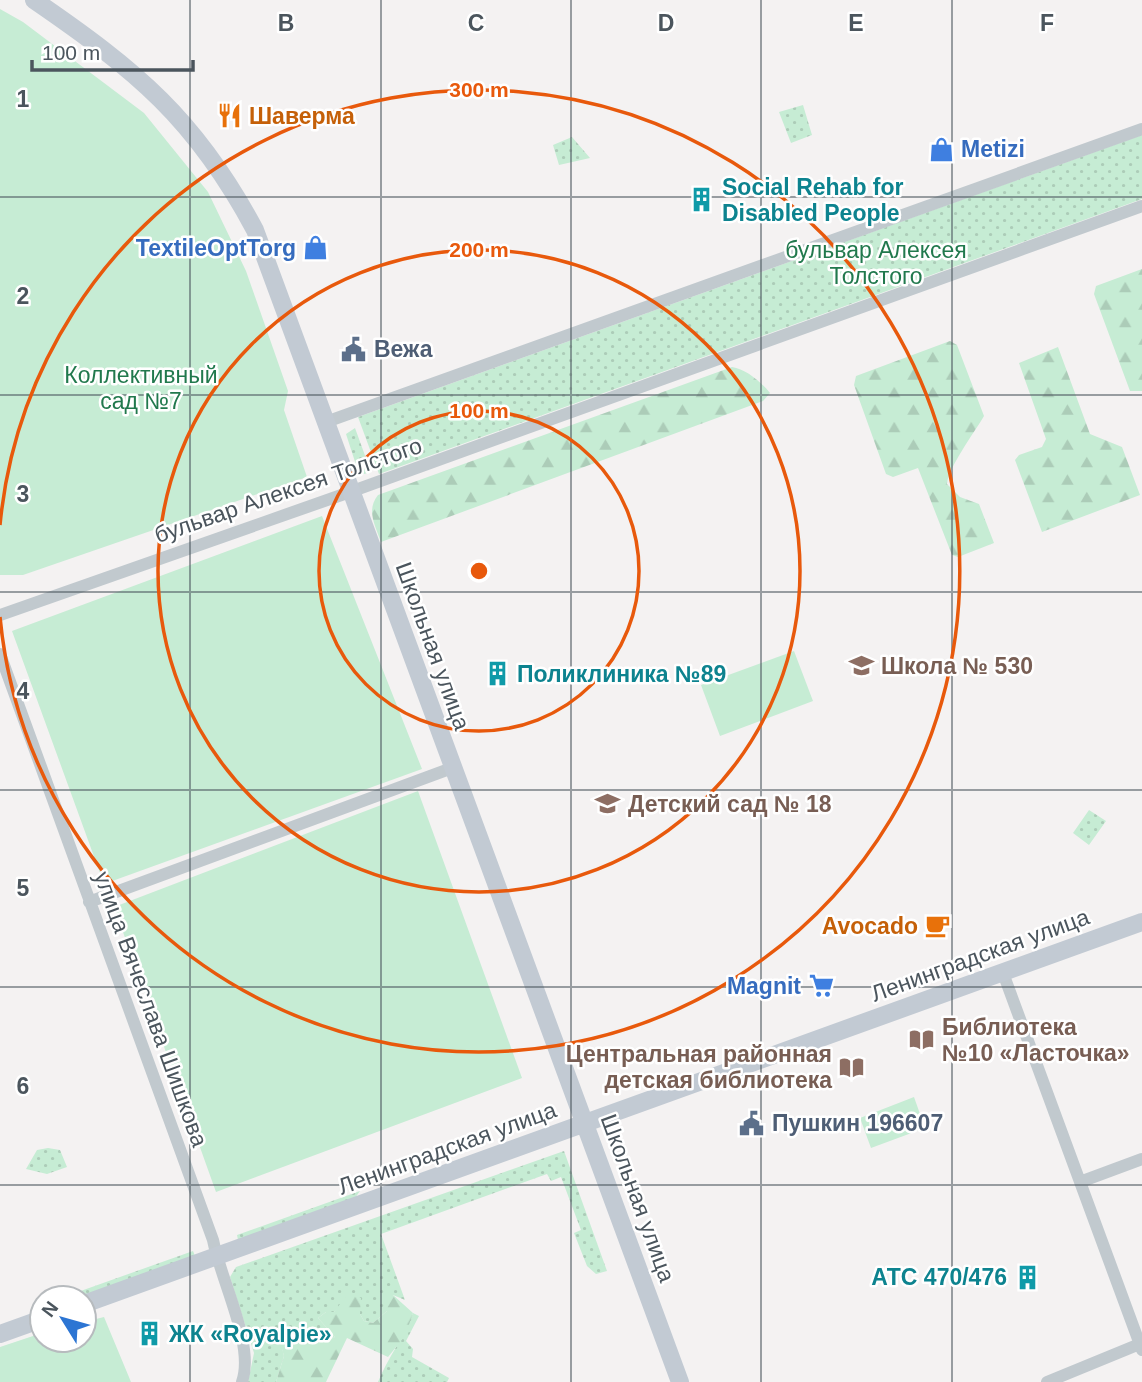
<svg xmlns="http://www.w3.org/2000/svg" width="1142" height="1382" font-family="Helvetica,sans-serif">
  <style>
    .grass { fill: url(#grass-dots) }
    .forest { fill: url(#forest-firs) }
    .garden { fill: #c6ecd4 }
    .lines { fill: none; stroke-linecap: round; stroke-linejoin: round }
    .street { stroke: #c1c9ce; stroke-width: 12 }
    .secondary { stroke: #c2cad3; stroke-width: 18 }
    .grid { fill: none; stroke: #4b555d; stroke-width: 2; stroke-opacity: 0.55 }
    .ring { fill: none; stroke: #e8590c; stroke-width: 3.5 }
    .labels { text-anchor: middle; dominant-baseline: central; stroke-width: 5; stroke-linejoin: round; paint-order: stroke }
    .food-label { font-size: 23px; font-weight: bold; fill: #c56008; stroke: #fff; text-anchor: start }
    .shop-label { font-size: 23px; font-weight: bold; fill: #366cbe; stroke: #fff; text-anchor: end }
    .culture-label { font-size: 23px; font-weight: bold; fill: #0d838f; stroke: #fff; text-anchor: start }
    .park-label { font-size: 23px; fill: #21794d; stroke: #fff }
    .service-label { font-size: 23px; font-weight: bold; fill: #4e5e75; stroke: #fff; text-anchor: start }
    .street-label { font-size: 23px; fill: #4b555d; stroke: #fff }
    .education-label { font-size: 23px; font-weight: bold; fill: #785e54; stroke: #fff; text-anchor: start }
    .grid-label { font-size: 23px; text-anchor: middle; font-weight: bold; fill: #4b555d; stroke: #fff; stroke-width: 5; stroke-linejoin: round; paint-order: stroke }
    .centre { fill: #e8590c; stroke: #fff; stroke-width: 3.5 }
    .ring-label { font-size: 21px; text-anchor: middle; font-weight: bold; fill: #e8590c; stroke: #fff; stroke-width: 5; stroke-linejoin: round; paint-order: stroke }
  </style>
  <defs>
    <pattern id="grass-dots" width="8" height="8" patternUnits="userSpaceOnUse" patternTransform="scale(1.75)"><rect width="8" height="8" fill="#c6ecd4"/><path d="M2 2h.1M6 6h.1" fill="none" stroke="#acccb8" stroke-width="1.8" stroke-linecap="round"/></pattern>
    <pattern id="forest-firs" width="22" height="20" patternUnits="userSpaceOnUse" patternTransform="scale(1.75)"><rect width="22" height="20" fill="#c6ecd4"/><path d="M5 1l3.5 6h-7zM16 11l3.5 6h-7z" fill="#acccb8"/></pattern>
  </defs>
  <rect width="100%" height="100%" fill="#f4f2f2"/>
  <path class="grass" d="M803,105L812,135L791,143L779,112Z
    M1142,135V199L379,474L358,417Z
    M572,137L590,158L559,165L553,145Z
    M355,428L371,472L364,474L358,471L346,434Z
    M1089,810L1106,821L1089,845L1073,833Z
    M48,1148L60,1150L67,1167L47,1174L26,1169L37,1150Z
    M564,1151L607,1271L596,1274L587,1266L574,1233L581,1230L561,1177L551,1181L547,1174L381,1234L405,1300L393,1295L387,1311L373,1323L364,1321L360,1314L339,1307L334,1312H326L318,1318L335,1337L322,1344L300,1330L279,1335L284,1356L276,1382H248L254,1353L230,1277L236,1267Z
    M360,1191L355,1198L238,1240L237,1235Z
    M193,1251L195,1256L77,1298H61Z
    M413,1313L419,1316L406,1341L413,1349L412,1357L449,1378L447,1382H378C388,1357 404,1338 413,1313Z"/>
  <path class="forest" d="M1142,269V391H1130L1094,294L1096,286Z
    M950,341L957,345L984,416C974,433 948,468 947,484L960,497L979,504L994,543L958,557L952,555L918,468L893,477L886,474L854,385L856,376Z
    M1058,347L1090,434L1122,447L1140,495L1042,532L1015,460L1019,455L1042,447L1046,439L1019,363Z
    M732,367C746,369 761,382 770,393L763,401L381,542C375,525 366,510 378,495Z
    M349,1292L361,1298L360,1314L364,1321L373,1323L387,1311L384,1298L393,1295L413,1313L405,1336L388,1357L347,1338L326,1382H276L284,1356L278,1335L282,1322L322,1343L335,1337L318,1318L326,1312H334Z"/>
  <path class="garden" d="M0,9L23,22L144,113L208,192L246,271L288,391L284,410L307,477L23,575H0Z
    M322,516L422,769L104,884L12,631Z
    M794,651L813,701L720,736L701,685Z
    M418,791L522,1078L216,1192L114,907Z
    M914,1097L925,1128L871,1148L860,1118Z
    M104,1317L131,1382H0V1347L42,1333V1340H84V1322Z"/>
  <g class="lines">
    <path class="street" d="M326,422L1142,129
      M0,615L350,492L1142,206
      M0,654L213,1240C221,1281 255,1345 242,1382
      M89,902L452,768
      M1003,973L1142,1350
      M1080,1182L1142,1159
      M1047,1382L1142,1343"/>
    <path class="secondary" d="M34,0C136,70 196,119 255,230L680,1382
      M84,1304L1142,922
      M0,1334L42,1319"/>
  </g>
  <path class="grid" d="M190,0V1382M381,0V1382M571,0V1382M761,0V1382M952,0V1382M0,197H1142M0,395H1142M0,592H1142M0,790H1142M0,987H1142M0,1185H1142"/>
  <g class="ring">
    <circle cx="479" cy="571" r="160"/>
    <circle cx="479" cy="571" r="321"/>
    <path d="M0 525A481 481 0 1 1 0 617"/>
  </g>
  <defs>
    <symbol id="restaurant-bare" viewBox="-9 -9 18 18"><path d="M-5-6h1v4h1v-4h1v4h1v-4h1v5L-1.5 .5V6h-2V.5L-5-1ZM5-6V6H3V1.5H1.5Q1.5-4 5-6Z" fill="#e8710a" stroke="#fff" stroke-width="2.5" paint-order="stroke"/></symbol>
    <symbol id="shop-bare" viewBox="-9 -9 18 18"><path d="M-5-2.5h2.3a2.7 3.5 0 0 1 5.4 0H5L5.5 6h-11ZM-1.5-2.5h3a1.5 2.3 0 0 0-3 0Z" fill="#3f7fe0" stroke="#fff" stroke-width="2.5" paint-order="stroke"/></symbol>
    <symbol id="building-bare" viewBox="-9 -9 18 18"><path d="M-4-6H4V6H1V3H-1V6H-4ZM-2.5-4.3h1.7v1.8h-1.7ZM.8-4.3h1.7v1.8H.8ZM-2.5-1h1.7V.8h-1.7ZM.8-1h1.7V.8H.8Z" fill="#0f9aa8" stroke="#fff" stroke-width="2.5" paint-order="stroke"/></symbol>
    <symbol id="civic-bare" viewBox="-9 -9 18 18"><path d="M-.6-6.5H3V-4.5H.6V-3L4-1V1h2V6H-6V1h2V-1L-.6-3ZM-1.2 2.5V6h2.4V2.5Z" fill="#5c6f8a" stroke="#fff" stroke-width="2.5" paint-order="stroke"/></symbol>
    <symbol id="school-bare" viewBox="-9 -9 18 18"><path d="M0-5L7-2L0 1L-7-2ZM-4 1L0 2.5L4 1V4Q0 6-4 4Z" fill="#8d6e63" stroke="#fff" stroke-width="2.5" paint-order="stroke"/></symbol>
    <symbol id="cafe-bare" viewBox="-9 -9 18 18"><path d="M-5.5-4.5H6V0H3Q3 3.5 0 3.5H-2.5Q-5.5 3.5-5.5 0ZM3-3.2v2h1.7v-2ZM-6 4.5H4V6H-6Z" fill="#e8710a" stroke="#fff" stroke-width="2.5" paint-order="stroke"/></symbol>
    <symbol id="supermarket-bare" viewBox="-9 -9 18 18"><path d="M-6-5.5h2.5l.6 2H6L4.5 2H-2.5L-4.4-4H-6ZM-1.5 3.2a1.3 1.3 0 1 0 .1 0ZM3 3.2a1.3 1.3 0 1 0 .1 0Z" fill="#3f7fe0" stroke="#fff" stroke-width="2.5" paint-order="stroke"/></symbol>
    <symbol id="library-bare" viewBox="-9 -9 18 18"><path d="M-6-4Q-3-5.5-.7-3.5V5Q-3 3-6 4ZM6-4Q3-5.5 .7-3.5V5Q3 3 6 4Z" fill="#8d6e63" stroke="#fff" stroke-width="2.5" paint-order="stroke"/></symbol>
  </defs>
  <g fill-rule="evenodd">
    <use href="#restaurant-bare" x="212" y="98" width="35" height="35"/>
    <use href="#shop-bare" x="924" y="132" width="35" height="35"/>
    <use href="#building-bare" x="684" y="182" width="35" height="35"/>
    <use href="#shop-bare" x="298" y="230" width="35" height="35"/>
    <use href="#civic-bare" x="336" y="332" width="35" height="35"/>
    <use href="#school-bare" x="844" y="648" width="35" height="35"/>
    <use href="#building-bare" x="480" y="656" width="35" height="35"/>
    <use href="#school-bare" x="590" y="786" width="35" height="35"/>
    <use href="#cafe-bare" x="920" y="908" width="35" height="35"/>
    <use href="#supermarket-bare" x="804" y="968" width="35" height="35"/>
    <use href="#library-bare" x="904" y="1022" width="35" height="35"/>
    <use href="#library-bare" x="834" y="1050" width="35" height="35"/>
    <use href="#civic-bare" x="734" y="1106" width="35" height="35"/>
    <use href="#building-bare" x="1010" y="1260" width="35" height="35"/>
    <use href="#building-bare" x="132" y="1316" width="35" height="35"/>
  </g>
  <g class="labels">
    <g class="food-label">
      <text x="249" y="116">Шаверма</text>
      <text x="918" y="926" text-anchor="end">Avocado</text>
    </g>
    <g class="shop-label">
      <text x="961" y="149" text-anchor="start">Metizi</text>
      <text x="296" y="248">TextileOptTorg</text>
      <text x="801" y="986">Magnit</text>
    </g>
    <g class="culture-label">
      <text x="722" y="187">Social Rehab for<tspan x="722" dy="26">Disabled People</tspan></text>
      <text x="517" y="674">Поликлиника №89</text>
      <text x="1007" y="1277" text-anchor="end">АТС 470/476</text>
      <text x="169" y="1334">ЖК «Royalpie»</text>
    </g>
    <g class="park-label">
      <text x="876" y="250">бульвар Алексея<tspan x="876" dy="26">Толстого</tspan></text>
      <text x="141" y="375">Коллективный<tspan x="141" dy="26">сад №7</tspan></text>
    </g>
    <g class="service-label">
      <text x="374" y="349">Вежа</text>
      <text x="772" y="1123">Пушкин 196607</text>
    </g>
    <g class="street-label">
      <text transform="translate(288 490) rotate(-19)">бульвар Алексея Толстого</text>
      <text transform="translate(433 646) rotate(70)">Школьная улица</text>
      <text transform="translate(980 955) rotate(-20)">Ленинградская улица</text>
      <text transform="translate(151 1009) rotate(70)">улица Вячеслава Шишкова</text>
      <text transform="translate(447 1148) rotate(-20)">Ленинградская улица</text>
      <text transform="translate(638 1198) rotate(70)">Школьная улица</text>
    </g>
    <g class="education-label">
      <text x="881" y="666">Школа № 530</text>
      <text x="628" y="804">Детский сад № 18</text>
      <text x="942" y="1027">Библиотека<tspan x="942" dy="26">№10 «Ласточка»</tspan></text>
      <text x="832" y="1054" text-anchor="end">Центральная районная<tspan x="832" dy="26">детская библиотека</tspan></text>
    </g>
  </g>
  <g class="grid-label">
    <text x="286" y="31">B</text>
    <text x="476" y="31">C</text>
    <text x="666" y="31">D</text>
    <text x="856" y="31">E</text>
    <text x="1047" y="31">F</text>
    <text x="23" y="107">1</text>
    <text x="23" y="304">2</text>
    <text x="23" y="502">3</text>
    <text x="23" y="699">4</text>
    <text x="23" y="896">5</text>
    <text x="23" y="1094">6</text>
  </g>
  <circle cx="479" cy="571" r="10" class="centre"/>
  <g class="ring-label">
    <text x="479" y="97">300 m</text>
    <text x="479" y="257">200 m</text>
    <text x="479" y="418">100 m</text>
  </g>
  <g transform="translate(63 1319) rotate(307)"><circle r="33" fill="#ffffff" stroke="#b7bbbe" stroke-width="2"/>
  <path d="M0-5L12 26L0 18L-12 26Z" fill="#2c75d3"/>
  <text y="-10" font-size="19" font-weight="bold" text-anchor="middle" fill="#4b555d">N</text>
  </g>
  <path d="M32 60v10h161v-10" fill="none" stroke="#4b555d" stroke-width="3.5"/>
  <text x="42" y="60" font-size="21" fill="#4b555d" stroke="#ffffff" stroke-width="5" paint-order="stroke">100 m</text>
</svg>
